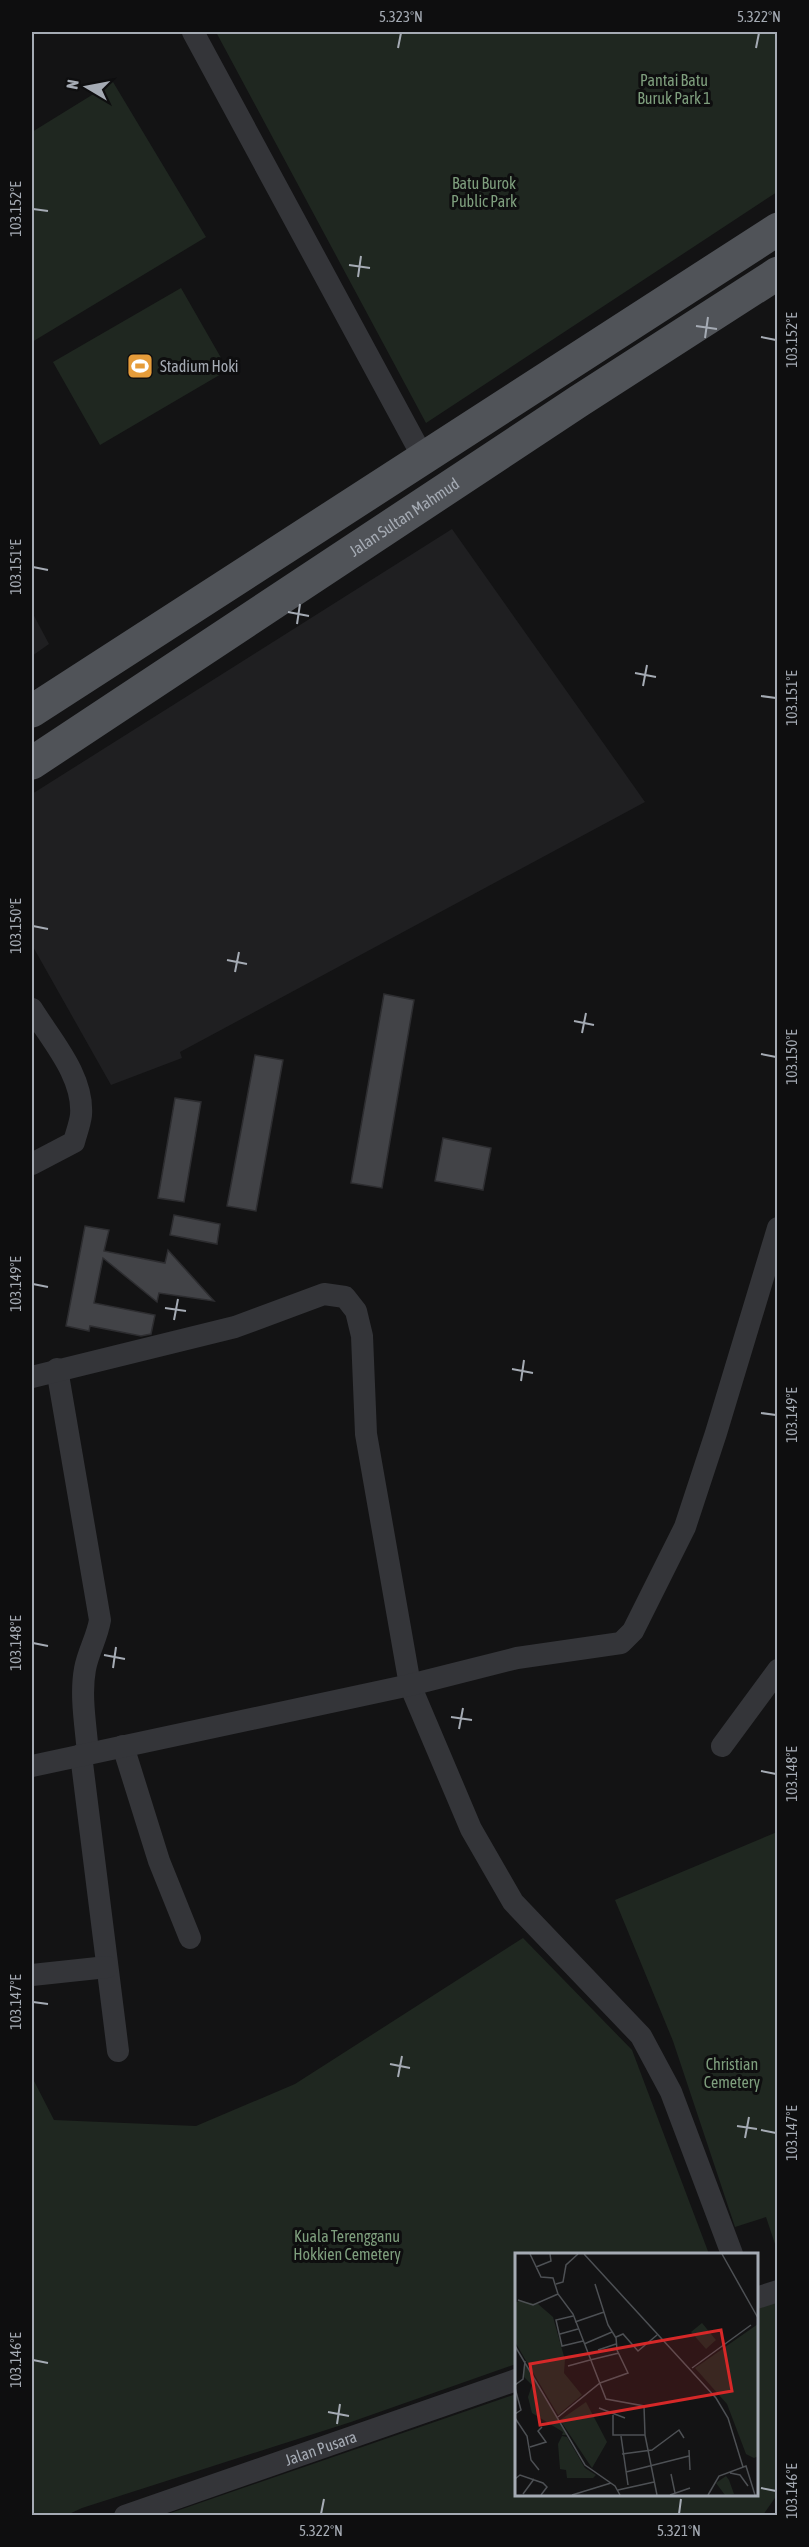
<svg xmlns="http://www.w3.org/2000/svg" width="809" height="2547" font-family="'Asap Condensed',sans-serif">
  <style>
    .built { fill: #1f1f21 }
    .green { fill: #1f2720 }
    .building { fill: #424347; stroke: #2d2d30; stroke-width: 1.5 }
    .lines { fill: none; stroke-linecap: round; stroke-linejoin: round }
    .minor { stroke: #343539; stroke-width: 22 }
    .primary { stroke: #505358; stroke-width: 33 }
    .ticks { fill: none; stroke: #a5abb4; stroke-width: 2 }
    .labels { text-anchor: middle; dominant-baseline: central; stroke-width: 6; stroke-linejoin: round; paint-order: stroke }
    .park-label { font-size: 16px; fill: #7e9e7d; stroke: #0e0e0f }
    .poi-label { font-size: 16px; fill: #a5abb4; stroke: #0e0e0f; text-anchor: start }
    .street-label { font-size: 16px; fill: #a5abb4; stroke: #0e0e0f }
    .inset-road { fill: none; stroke: #4d5054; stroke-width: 1.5 }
    .view { fill: #d62828; fill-opacity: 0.15; stroke: #d62828; stroke-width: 3 }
    .inset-edge { fill: none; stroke: #a5abb4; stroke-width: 3 }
    .neatline { fill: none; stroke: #a5abb4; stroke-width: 2 }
    .ticks-label { font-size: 15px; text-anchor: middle; fill: #a5abb4 }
  </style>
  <rect width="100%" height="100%" fill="#131314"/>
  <path class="built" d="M452,529L645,802L180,1052L182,1058L111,1085L32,945V794Z
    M32,612L49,644L32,656Z"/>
  <path class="green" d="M216,32H777V192L426,423Z
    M113,82L206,237L32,342V132Z
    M181,288L228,370L100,445L53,362Z
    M777,1832V2250L766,2217L735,2227L673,2041L615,1900Z
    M523,1938L632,2050L709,2254H516V2364L351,2422L82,2508L67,2515H32V2081H34L54,2120L196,2126L295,2084Z
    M777,2300V2495L763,2515L162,2516L516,2394V2494H756L757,2308Z"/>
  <path class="building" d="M384,994L414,1000L382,1188L351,1183Z
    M255,1055L283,1060L256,1211L227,1206Z
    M175,1098L201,1102L184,1202L158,1198Z
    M443,1138L491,1148L483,1190L435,1181Z
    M174,1215L220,1224L217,1244L170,1235Z
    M85,1226L109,1230L104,1251L165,1263L168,1250L214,1301L159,1293L157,1302L103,1258L94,1303L155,1315L151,1334L141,1336L90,1326L89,1331L66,1326Z"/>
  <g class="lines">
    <g class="minor">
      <path d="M193,32L424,459"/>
      <path d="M32,1009C51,1040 84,1076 81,1115C80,1124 76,1134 74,1142L32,1164"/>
      <path d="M57,1369L100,1620C97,1638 88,1652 85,1669C80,1696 86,1727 88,1754"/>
      <path d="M32,1377L235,1327L324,1294L345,1297L356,1311L362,1336L366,1434L410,1685L471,1829L513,1902L641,2036L671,2092L732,2254"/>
      <path d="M123,1746L159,1861L190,1938"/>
      <path d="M722,1746L778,1670"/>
      <path d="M81,1755L118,2051"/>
      <path d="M32,1766L410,1685L517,1658L621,1643L633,1631L685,1527L716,1433L778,1228"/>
      <path d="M32,1975L107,1967"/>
      <path d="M756,2298L778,2291"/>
      <path id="s1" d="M125,2516L516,2380"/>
    </g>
    <g class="primary">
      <path d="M32,711L778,229"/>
      <path id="s2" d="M32,763L579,401L778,273"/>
    </g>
  </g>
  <path class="ticks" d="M398,48L401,33M756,48L759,33M33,209L48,211M349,265L370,268M358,277L361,256M696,326L717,329M761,337L776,340M705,338L708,317M33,567L48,570M288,612L309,616M297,624L300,604M635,673L656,677M643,686L647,665M761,696L776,698M33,926L48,929M227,960L247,964M235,972L239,952M574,1021L594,1025M582,1033L586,1013M761,1054L776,1057M33,1284L48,1287M165,1308L186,1311M174,1320L178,1299M512,1369L533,1373M521,1381L524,1360M761,1413L776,1415M33,1643L48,1646M104,1655L125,1659M113,1668L116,1647M451,1717L472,1720M459,1729L463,1708M761,1771L776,1774M33,2002L48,2004M390,2064L410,2068M398,2077L402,2056M737,2126L757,2129M761,2130L776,2133M745,2138L749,2117M33,2360L48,2363M328,2412L349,2416M337,2424L340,2404M761,2488L776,2491M321,2514L324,2499M679,2514L681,2499"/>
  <defs>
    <symbol id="stadium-square" viewBox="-11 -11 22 22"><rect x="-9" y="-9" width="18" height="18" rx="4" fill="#e59c3a" stroke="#0e0e0f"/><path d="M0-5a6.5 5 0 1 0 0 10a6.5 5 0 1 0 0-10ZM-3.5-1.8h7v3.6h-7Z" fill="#fff"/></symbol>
  </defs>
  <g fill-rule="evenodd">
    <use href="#stadium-square" x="125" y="351" width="30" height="30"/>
  </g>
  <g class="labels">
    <g class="park-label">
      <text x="674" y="80">Pantai Batu<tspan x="674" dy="18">Buruk Park 1</tspan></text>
      <text x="484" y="183">Batu Burok<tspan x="484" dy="18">Public Park</tspan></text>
      <text x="732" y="2064">Christian<tspan x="732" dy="18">Cemetery</tspan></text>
      <text x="347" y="2236">Kuala Terengganu<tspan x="347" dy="18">Hokkien Cemetery</tspan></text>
    </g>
    <g class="poi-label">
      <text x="160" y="366">Stadium Hoki</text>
    </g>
    <g class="street-label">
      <text stroke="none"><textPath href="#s2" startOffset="446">Jalan Sultan Mahmud</textPath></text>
      <text stroke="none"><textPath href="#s1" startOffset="207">Jalan Pusara</textPath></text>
    </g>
  </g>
  <g transform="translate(515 2253)">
    <rect width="243" height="243" fill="#131314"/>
    <path d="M4,48L23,51L38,64L50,107L49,120L67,142L43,162L0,89V50ZM187,70L201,87L191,96L176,79ZM243,71V203L239,205L231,201L212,151L180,115ZM9,110L52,182H47L48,179L17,160L13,144L17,132L9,124ZM71,149L92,189L77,215L45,167ZM47,183L52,184L70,215L81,222L78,225H52L51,217L45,216L43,191ZM211,223L214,227L219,241L210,242L201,230Z" fill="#1f2720"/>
    <path class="inset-road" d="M15,1L26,24L38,25L43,41L58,61L91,146L129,153L130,182M69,1L201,145L213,165L228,214M207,1L243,65M21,14L36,8L35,1M41,31L48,29L51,12L63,1M80,31L93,72L101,85M3,47L18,52L43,41M58,63L41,67L47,93L68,88M60,69L89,59M45,81L63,76M69,91L97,79M0,93L70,212L100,233L105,242M83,97L101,91M75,107L104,100M53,113L75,107M177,115L236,72M0,132L8,126L10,108M0,135L6,157L0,161M84,155L110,165M98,162V182H130L142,242M43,164L85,130L113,120L102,97L101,84L108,81L123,98L142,82M0,165L12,183L16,207L24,217M106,183L113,232M15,194L31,189L23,178L27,174M174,197L175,217M107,201L137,197L164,177L169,185M111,219L174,203M215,220L225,222L233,233M156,221L160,240M0,226L5,222L28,230L32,234L26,242M103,237L139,229M8,241L19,226M57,242L96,230M155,242L175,235M193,242L204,223L231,213L240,242"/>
    <path class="view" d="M206,77L217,138L25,172L15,111Z"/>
    <rect width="243" height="243" class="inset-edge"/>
  </g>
  <rect width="809" height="2547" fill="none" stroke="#0e0e0f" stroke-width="66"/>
  <g transform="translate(87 87) rotate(280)" stroke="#0e0e0f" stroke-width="4.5" paint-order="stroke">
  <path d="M0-4.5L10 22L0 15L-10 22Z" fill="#a5abb4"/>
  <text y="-9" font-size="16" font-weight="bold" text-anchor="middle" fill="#a5abb4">N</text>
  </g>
  <rect x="33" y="33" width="743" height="2481" class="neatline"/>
  <g class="ticks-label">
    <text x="401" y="22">5.323°N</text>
    <text x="759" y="22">5.322°N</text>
    <text transform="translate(16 209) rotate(-90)" y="5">103.152°E</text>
    <text transform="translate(792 340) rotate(-90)" y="5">103.152°E</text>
    <text transform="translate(16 567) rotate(-90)" y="5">103.151°E</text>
    <text transform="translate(792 698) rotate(-90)" y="5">103.151°E</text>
    <text transform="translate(16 926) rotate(-90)" y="5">103.150°E</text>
    <text transform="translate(792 1057) rotate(-90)" y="5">103.150°E</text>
    <text transform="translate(16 1284) rotate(-90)" y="5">103.149°E</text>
    <text transform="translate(792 1415) rotate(-90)" y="5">103.149°E</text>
    <text transform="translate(16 1643) rotate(-90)" y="5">103.148°E</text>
    <text transform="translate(792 1774) rotate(-90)" y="5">103.148°E</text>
    <text transform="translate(16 2002) rotate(-90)" y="5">103.147°E</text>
    <text transform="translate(792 2133) rotate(-90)" y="5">103.147°E</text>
    <text transform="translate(16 2360) rotate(-90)" y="5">103.146°E</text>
    <text transform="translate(792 2491) rotate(-90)" y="5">103.146°E</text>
    <text x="321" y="2536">5.322°N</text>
    <text x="679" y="2536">5.321°N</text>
  </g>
</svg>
